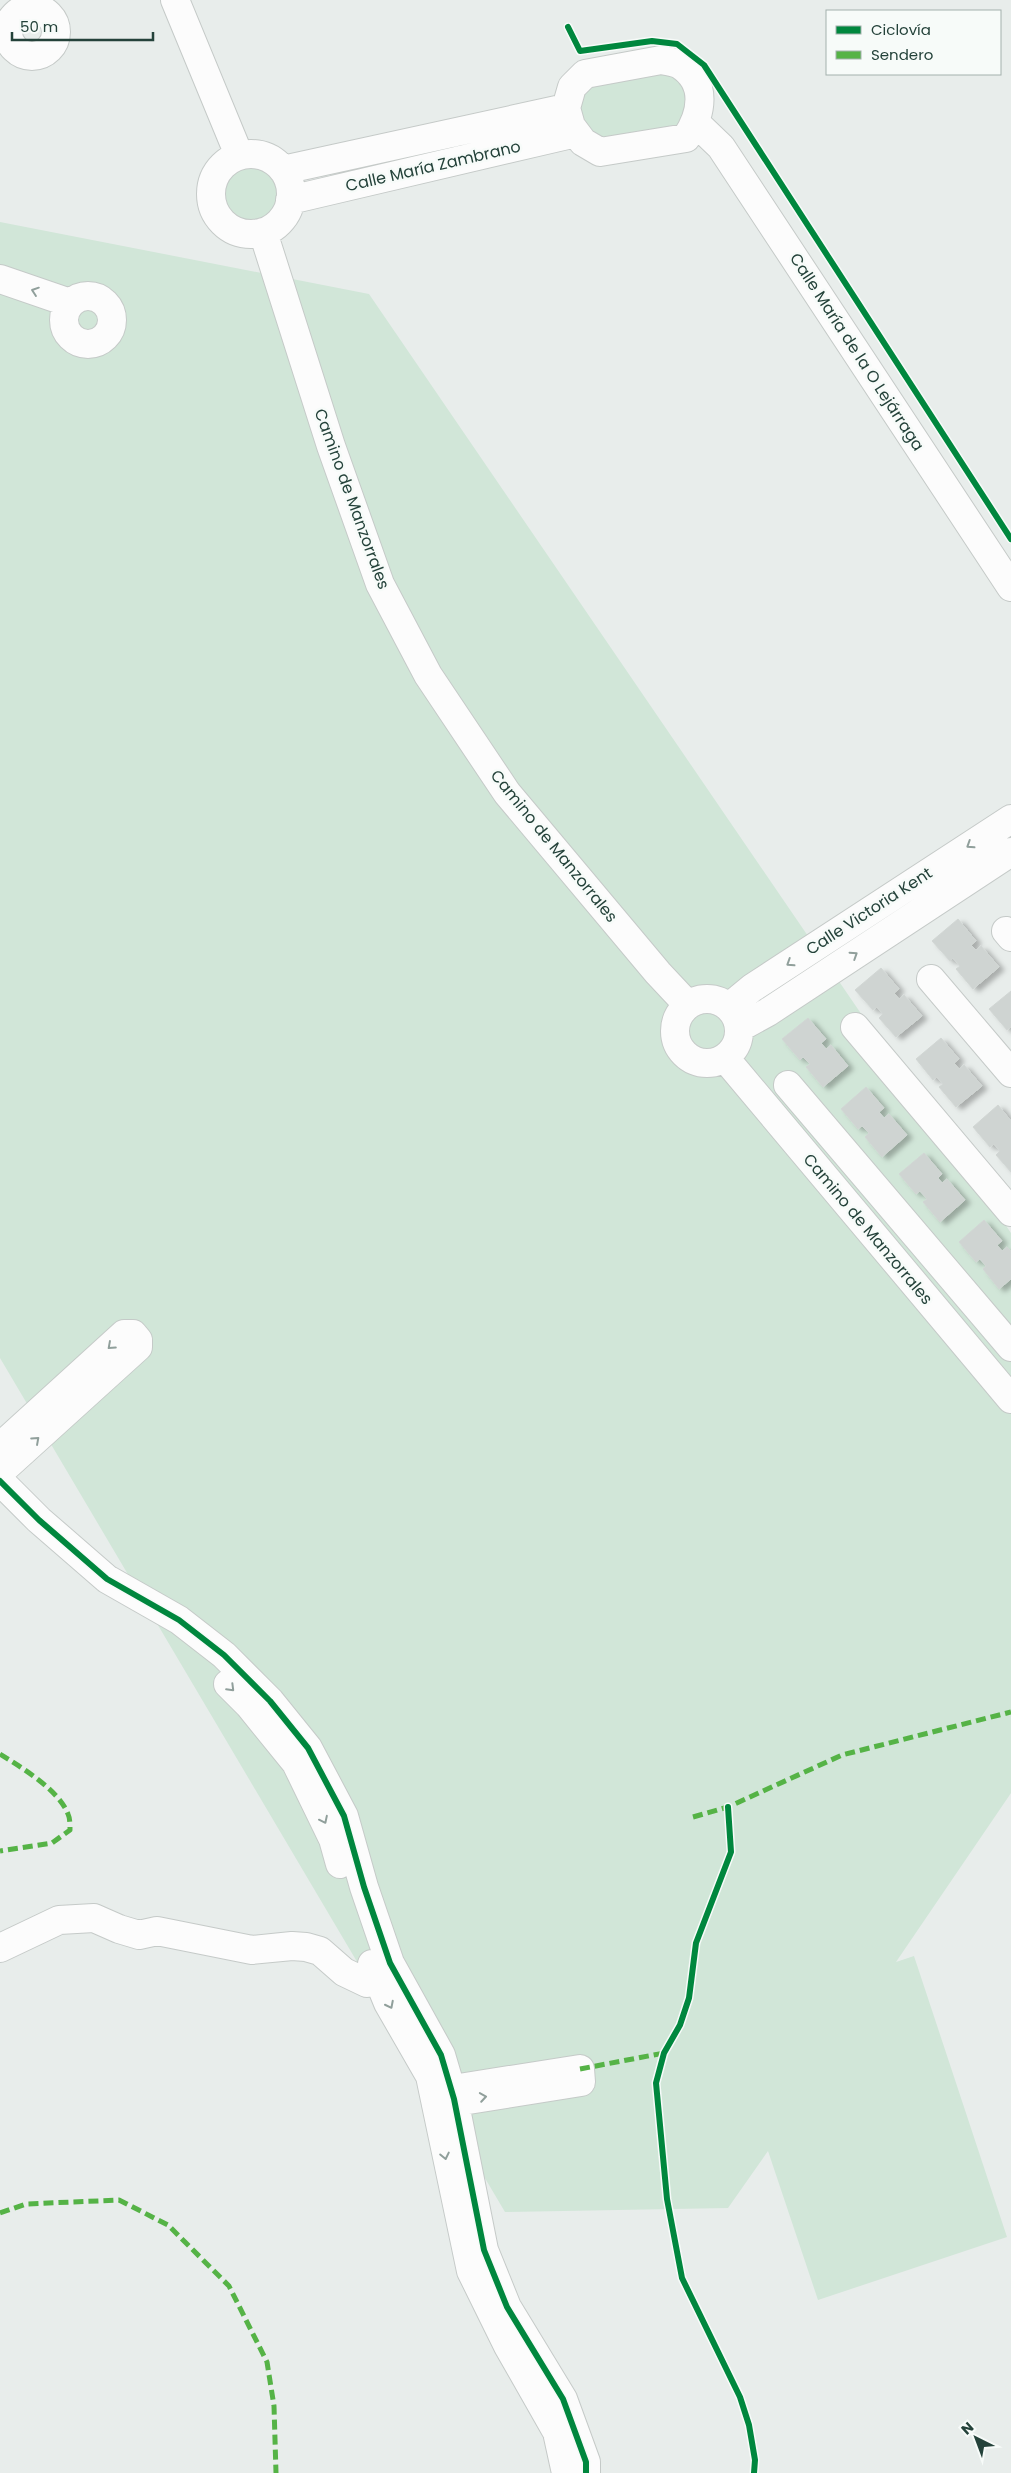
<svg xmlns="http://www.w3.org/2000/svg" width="1011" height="2473" font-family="Poppins,sans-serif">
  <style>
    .green { fill: #d1e6d8 }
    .building { fill: #cfd4d2; stroke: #d1d6d4; filter: url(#shadow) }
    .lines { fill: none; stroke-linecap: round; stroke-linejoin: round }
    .minor-casing { stroke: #c5cac8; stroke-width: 30 }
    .minor { stroke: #fcfcfc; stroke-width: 28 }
    .quiet { stroke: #55b346; stroke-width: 5; stroke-dasharray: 10 5; stroke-linecap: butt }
    .cycleway-casing { stroke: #f7fbf9; stroke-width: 9 }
    .cycleway { stroke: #00873e; stroke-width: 6 }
    .oneway { stroke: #909f9b }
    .labels { text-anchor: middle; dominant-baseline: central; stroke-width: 5; stroke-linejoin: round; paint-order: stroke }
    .street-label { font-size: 16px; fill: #24423a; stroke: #f7fbf9 }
  </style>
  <defs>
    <filter id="shadow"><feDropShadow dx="5.5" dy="3" stdDeviation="2.5" flood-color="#0004"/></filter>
  </defs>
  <rect width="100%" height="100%" fill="#e8edeb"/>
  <path class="green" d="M665,69L677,75L692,106L679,126L605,141L591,135L573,110L580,91L594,81Z
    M219 194a32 32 0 1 1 64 0a32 32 0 1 1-64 0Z
    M0,222L369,294L1011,1233V1793L896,1962L914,1956L1007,2237L818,2300L768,2151L728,2208L505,2212L0,1358Z"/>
  <path class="building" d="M958,919L976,941L971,945L976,950L981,946L999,967L973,989L956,969L960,966L953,958L950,961L932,941Z
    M881,968L899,989L894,993L899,999L904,995L922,1016L896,1037L879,1018L883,1014L877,1007L873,1010L855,990Z
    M1011,991V1027L1007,1030L989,1009Z
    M808,1018L826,1039L821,1043L826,1049L831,1045L848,1066L823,1087L806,1067L810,1064L803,1057L800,1060L782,1039Z
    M941,1038L959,1059L954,1063L959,1069L964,1065L982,1086L956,1107L939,1087L943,1084L937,1077L933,1080L916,1059Z
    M866,1087L884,1108L879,1112L884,1118L889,1114L907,1135L882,1157L865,1137L869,1133L862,1126L858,1129L841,1109Z
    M998,1105L1011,1121V1172L996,1155L1000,1151L994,1144L990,1147L973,1127Z
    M924,1153L942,1174L938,1178L942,1183L947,1179L965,1200L940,1222L923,1202L927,1199L920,1191L916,1194L899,1174Z
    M984,1220L1002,1241L997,1245L1002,1251L1007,1247L1011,1251V1279L999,1289L983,1269L986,1266L980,1259L976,1262L959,1242Z"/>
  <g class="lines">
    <defs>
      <path id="minor" d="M175,0L239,155
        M8 32a24 24 0 1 1 48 0a24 24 0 1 1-48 0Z
        M661,60C667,61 675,62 680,65C708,83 702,114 686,138L600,152L583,142L571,126L566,108L572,87L585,74Z
        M696,123L721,147L1011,587
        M211 194a40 40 0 1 1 80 0a40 40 0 1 1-80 0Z
        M283,170L566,108
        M290,200L576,133
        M263,232L331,446L380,584L428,675L507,793L658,973L688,1005
        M0,279L70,303
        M64 320a24 24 0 1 1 48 0a24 24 0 1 1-48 0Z
        M1006,931L1011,937
        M931,979L1011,1073
        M675 1031a32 32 0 1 1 64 0a32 32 0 1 1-64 0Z
        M729,1007L752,988L1011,819
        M855,1027L1011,1212
        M739,1028L768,1012L1011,852
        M725,1058L1011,1399
        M788,1085L1011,1347
        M0,1447L124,1334H133L138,1340V1347L0,1472
        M0,1481L39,1520L107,1579L179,1620L224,1655L270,1701L308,1748L344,1816L364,1887L390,1963L441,2055L454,2099L484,2250L507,2307L563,2399L586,2462V2473
        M228,1684L249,1705L296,1763L333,1839L340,1864
        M0,1948L59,1920L94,1918L119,1929L139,1935L157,1931L252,1950L292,1946L306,1947L320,1951L344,1972L367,1983L391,1974
        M372,1964L388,2003L430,2076L471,2271L508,2346L557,2432L566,2473
        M434,2092L580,2069L581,2082L437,2105"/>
    </defs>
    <use href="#minor" class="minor-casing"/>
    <use href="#minor" class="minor"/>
    <path class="quiet" d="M0,1754C21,1767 59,1790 68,1814C70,1818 70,1825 70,1830L52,1843L0,1851
      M693,1817L728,1807L842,1755L1011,1712
      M580,2069L664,2053
      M0,2213L26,2204L119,2200L168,2225L229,2286L267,2362L274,2406L276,2473"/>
    <defs>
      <path id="cycleway" d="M568,27L580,51L652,41L677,44L704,65L1011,539
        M0,1481L39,1520L107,1579L179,1620L224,1655L270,1701L308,1748L344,1816L364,1887L390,1963L441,2055L454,2099L484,2250L507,2307L563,2399L586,2462V2473
        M728,1807L731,1852L696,1943L689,1998L680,2025L664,2053L656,2083L667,2199L682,2278L740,2397L749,2425L755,2460L754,2473"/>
    </defs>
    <use href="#cycleway" class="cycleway-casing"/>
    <use href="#cycleway" class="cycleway"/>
  </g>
  <defs><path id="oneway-chevron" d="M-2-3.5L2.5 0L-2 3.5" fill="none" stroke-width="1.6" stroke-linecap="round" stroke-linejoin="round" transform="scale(1.25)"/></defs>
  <g class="oneway">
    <use href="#oneway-chevron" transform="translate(35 291) rotate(-161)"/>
    <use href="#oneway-chevron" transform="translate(970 845) rotate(147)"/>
    <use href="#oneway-chevron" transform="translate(854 955) rotate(-33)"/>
    <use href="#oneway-chevron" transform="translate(790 963) rotate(147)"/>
    <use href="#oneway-chevron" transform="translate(111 1346) rotate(138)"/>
    <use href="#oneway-chevron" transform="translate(36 1440) rotate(-42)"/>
    <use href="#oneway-chevron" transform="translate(231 1688) rotate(45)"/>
    <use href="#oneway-chevron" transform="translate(324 1820) rotate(64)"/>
    <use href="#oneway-chevron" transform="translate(390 2005) rotate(63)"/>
    <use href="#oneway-chevron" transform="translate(483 2097) rotate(-9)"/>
    <use href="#oneway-chevron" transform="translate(445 2156) rotate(78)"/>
  </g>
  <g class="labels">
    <g class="street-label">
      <text transform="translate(433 166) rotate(-13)">Calle María Zambrano</text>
      <text transform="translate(857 352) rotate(57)">Calle María de la O Lejárraga</text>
      <text transform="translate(352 499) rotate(70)">Camino de Manzorrales</text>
      <text transform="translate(554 846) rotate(51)">Camino de Manzorrales</text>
      <text transform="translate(869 911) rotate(-33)">Calle Victoria Kent</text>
      <text transform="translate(868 1229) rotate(50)">Camino de Manzorrales</text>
    </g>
  </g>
  <rect x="826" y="10" width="175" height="65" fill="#f7fbf9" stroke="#a3b1ad"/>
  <rect x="836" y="26" width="25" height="8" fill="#00873e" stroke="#a3b1ad"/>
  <text x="871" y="35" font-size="15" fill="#24423a">Ciclovía</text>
  <rect x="836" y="51" width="25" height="8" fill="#55b346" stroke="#a3b1ad"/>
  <text x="871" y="60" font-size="15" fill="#24423a">Sendero</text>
  <g transform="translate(976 2438) rotate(318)" stroke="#f7fbf9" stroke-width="4" paint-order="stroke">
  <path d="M0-4L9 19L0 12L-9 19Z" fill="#24423a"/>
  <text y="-8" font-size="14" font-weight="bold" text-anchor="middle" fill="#24423a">N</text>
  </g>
  <path d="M12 32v8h141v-8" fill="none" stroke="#24423a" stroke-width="2.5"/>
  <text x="20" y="32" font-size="15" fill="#24423a" stroke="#f7fbf9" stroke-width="4" paint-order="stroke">50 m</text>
</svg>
